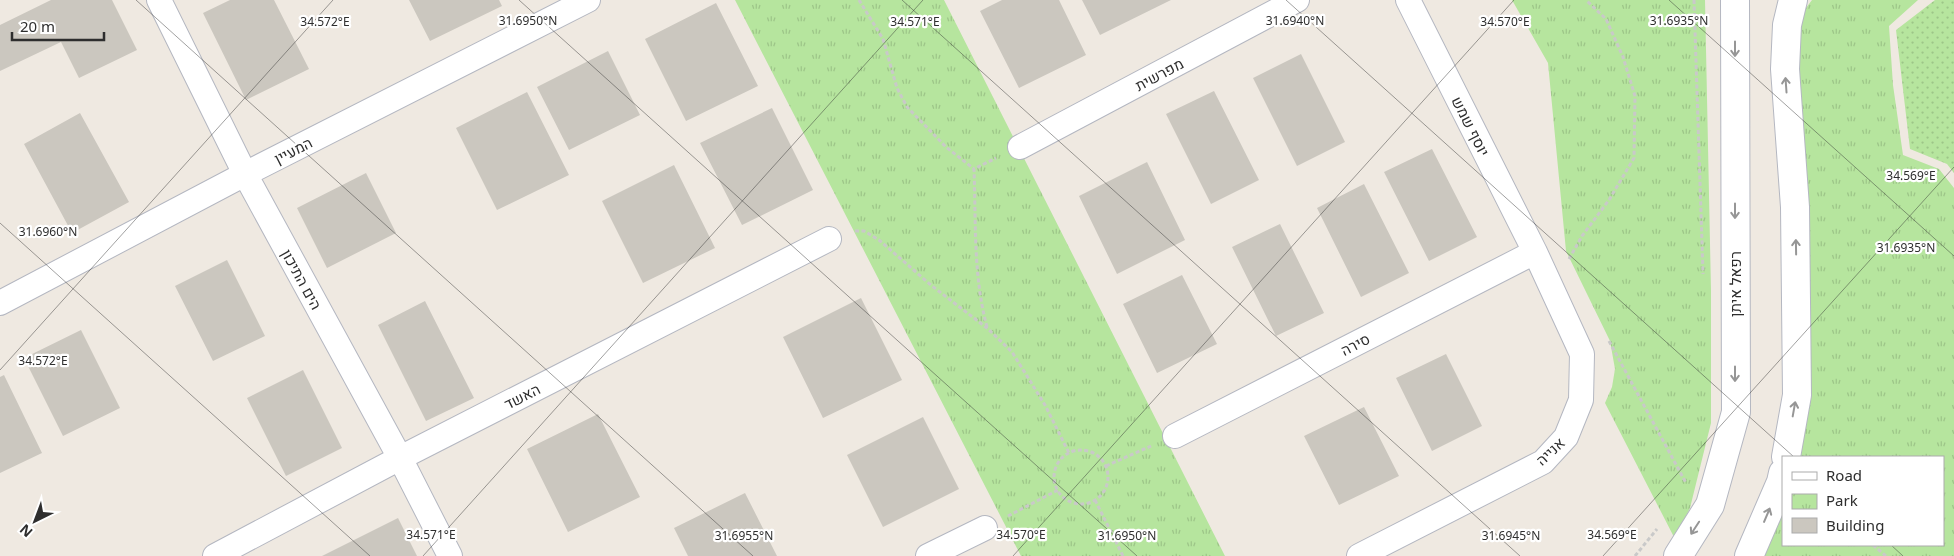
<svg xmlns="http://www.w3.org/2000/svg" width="1954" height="556" font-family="'Noto Sans',Heebo,sans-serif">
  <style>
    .grass { fill: url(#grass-dots) }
    .park { fill: url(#park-tufts) }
    .building { fill: #cbc7bf }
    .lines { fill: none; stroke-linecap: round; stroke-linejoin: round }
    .minor-casing { stroke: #b4b7c1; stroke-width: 26 }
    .tertiary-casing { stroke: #b4b7c1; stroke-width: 30 }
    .path { stroke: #c9c9c9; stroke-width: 3; stroke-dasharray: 4 2.5; stroke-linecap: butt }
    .minor { stroke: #fff; stroke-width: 24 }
    .tertiary { stroke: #fff; stroke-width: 28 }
    .oneway { stroke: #969696 }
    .ticks { fill: none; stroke: #2e2e2e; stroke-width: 1; stroke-opacity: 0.45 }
    .labels { text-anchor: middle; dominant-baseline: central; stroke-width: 4.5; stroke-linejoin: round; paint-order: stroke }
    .street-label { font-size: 15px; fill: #2e2e2e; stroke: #fff }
    .ticks-label { font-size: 12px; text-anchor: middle; fill: #2e2e2e; stroke: #fff; stroke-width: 4.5; stroke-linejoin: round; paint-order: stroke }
  </style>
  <defs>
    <pattern id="grass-dots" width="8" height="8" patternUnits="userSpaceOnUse" patternTransform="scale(1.25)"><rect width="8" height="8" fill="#b6e59e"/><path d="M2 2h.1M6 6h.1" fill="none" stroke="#9dc588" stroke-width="1.8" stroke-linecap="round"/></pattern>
    <pattern id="park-tufts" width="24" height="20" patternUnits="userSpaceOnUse" patternTransform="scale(1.25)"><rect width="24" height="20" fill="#b6e59e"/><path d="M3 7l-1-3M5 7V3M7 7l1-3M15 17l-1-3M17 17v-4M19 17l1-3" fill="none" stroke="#9dc588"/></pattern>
  </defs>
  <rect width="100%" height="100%" fill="#efe9e1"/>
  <path class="grass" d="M1935,0H1954V173L1947,164L1910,149L1896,30Z"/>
  <path class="park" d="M735,0H944L1225,556H1021Z
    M1512,0H1705L1711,291V423L1690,508L1675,539L1605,403L1612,387L1615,369L1610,341L1566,251L1548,63Z
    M1812,0H1918L1889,26L1893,85L1903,155L1939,169L1954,188V556H1757L1783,497V545H1943V457H1795L1790,29Z"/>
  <path class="building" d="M51,0H112L137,50L79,78L61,42L0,71V25Z
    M230,0H274L309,69L246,100L203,13Z
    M409,0H499L502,6L430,41Z
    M1002,0H1059L1086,55L1019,88L980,11Z
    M1082,0H1171L1100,35Z
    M716,3L758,86L686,121L645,39Z
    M608,51L640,115L569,150L537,87Z
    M1301,54L1345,142L1297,166L1253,78Z
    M1214,91L1259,180L1211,204L1166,114Z
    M527,92L569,175L497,210L456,128Z
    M772,108L813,190L742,225L700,143Z
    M80,113L129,202L72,233L24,144Z
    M1432,149L1477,237L1429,261L1384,172Z
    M1147,162L1185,240L1117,274L1079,196Z
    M674,165L715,248L643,283L602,201Z
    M366,173L396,233L327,268L297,208Z
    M1364,184L1409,273L1361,297L1317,208Z
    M1280,224L1324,313L1276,336L1232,247Z
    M227,260L265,336L213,361L175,286Z
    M1182,275L1217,344L1157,373L1123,304Z
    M861,298L902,380L823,418L783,337Z
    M425,301L474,398L426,421L378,325Z
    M81,330L120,408L63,436L24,358Z
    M1446,354L1482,426L1432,451L1396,378Z
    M303,370L342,448L286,476L247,398Z
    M4,375L42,453L0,473V377Z
    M1364,407L1399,476L1339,505L1304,436Z
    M598,414L640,497L568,532L527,449Z
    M923,417L959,489L883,527L847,455Z
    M745,493L777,556H688L674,528Z
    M398,518L417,556H322Z"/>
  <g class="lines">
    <defs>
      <path id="minor" d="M159,0L245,174L400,458L450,556
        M1020,147L1297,0
        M0,303L245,174L588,0
        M1175,436L1535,252
        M215,556L400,458L829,239
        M928,556L985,528
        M1359,556L1543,462L1566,437L1581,400L1582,354L1535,252L1408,0"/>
      <path id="tertiary" d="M1786,457L1797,395L1795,207L1785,69L1787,25L1793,0
        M1678,556L1710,505L1736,412L1735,0
        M1749,556L1781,482L1783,473"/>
    </defs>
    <use href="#minor" class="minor-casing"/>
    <use href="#tertiary" class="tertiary-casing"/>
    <path class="path" d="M859,0L883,39L897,88L907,107L946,147L974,169
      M1694,0L1703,274
      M855,231H864L879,240L932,286L987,328L1012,352L1045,405L1069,453
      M1569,259L1582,236L1609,200L1634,158L1635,96L1623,57L1606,19L1586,0
      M987,327C973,276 976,221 974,169L996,158
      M1609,341L1686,483
      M1054 477a27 27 0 1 1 54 0a27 27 0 1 1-54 0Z
      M1106,466L1151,446
      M1095,500L1123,556
      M1008,516L1058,490
      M1873,545L1886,556
      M1635,556L1657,529"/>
    <use href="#minor" class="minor"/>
    <use href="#tertiary" class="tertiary"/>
  </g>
  <defs><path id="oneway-shaft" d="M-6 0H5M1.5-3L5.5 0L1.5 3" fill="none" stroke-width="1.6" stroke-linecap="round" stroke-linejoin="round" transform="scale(1.25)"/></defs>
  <g class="oneway">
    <use href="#oneway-shaft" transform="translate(1735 49) rotate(90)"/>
    <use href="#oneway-shaft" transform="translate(1786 85) rotate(-94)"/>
    <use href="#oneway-shaft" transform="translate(1735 211) rotate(90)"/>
    <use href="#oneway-shaft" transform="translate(1796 247) rotate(-91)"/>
    <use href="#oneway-shaft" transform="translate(1735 374) rotate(90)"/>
    <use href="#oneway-shaft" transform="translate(1794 409) rotate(-80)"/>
    <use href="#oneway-shaft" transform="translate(1767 515) rotate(-67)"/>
    <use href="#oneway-shaft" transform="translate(1695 528) rotate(123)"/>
  </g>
  <path class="ticks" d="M136,0L753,556M519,0L1137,556M902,0L1520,556M1286,0L1794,457M1669,0L1954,256M0,223L370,556M0,370L333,0M1891,545L1903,556M423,556L923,0M1013,556L1514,0M1603,556L1954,167"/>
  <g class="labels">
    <g class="street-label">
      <text transform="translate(1159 74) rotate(-28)">מפרשית</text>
      <text transform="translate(1471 126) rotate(63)">יוסף שמש</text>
      <text transform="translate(293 150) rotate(-27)">המעיין</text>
      <text transform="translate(302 279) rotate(61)">הים התיכון</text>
      <text transform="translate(1735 284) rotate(-90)">רפאל איתן</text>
      <text transform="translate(1355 344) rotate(-27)">סירה</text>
      <text transform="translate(522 396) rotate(-27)">האשד</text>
      <text transform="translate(1550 451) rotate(-43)">אנייה</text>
    </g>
  </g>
  <g class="ticks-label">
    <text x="528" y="25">31.6950°N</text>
    <text x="1295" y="25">31.6940°N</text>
    <text x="1679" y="25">31.6935°N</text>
    <text x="1505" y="26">34.570°E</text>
    <text x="325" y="26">34.572°E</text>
    <text x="915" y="26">34.571°E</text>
    <text x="1911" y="180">34.569°E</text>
    <text x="48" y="236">31.6960°N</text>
    <text x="1906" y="252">31.6935°N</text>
    <text x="43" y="365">34.572°E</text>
    <text x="431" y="539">34.571°E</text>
    <text x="1021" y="539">34.570°E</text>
    <text x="1612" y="539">34.569°E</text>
    <text x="744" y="540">31.6955°N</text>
    <text x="1127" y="540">31.6950°N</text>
    <text x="1511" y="540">31.6945°N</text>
  </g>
  <rect x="1782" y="456" width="162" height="90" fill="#ffffff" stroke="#ababab"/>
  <rect x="1792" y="472" width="25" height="8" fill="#ffffff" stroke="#ababab"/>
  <text x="1826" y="481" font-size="15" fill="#2e2e2e">Road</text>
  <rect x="1792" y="494" width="25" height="15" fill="url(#park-tufts)" stroke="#ababab"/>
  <text x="1826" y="506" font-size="15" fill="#2e2e2e">Park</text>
  <rect x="1792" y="518" width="25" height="15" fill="#cbc7bf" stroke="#ababab"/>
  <text x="1826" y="531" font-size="15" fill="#2e2e2e">Building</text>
  <g transform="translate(35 521) rotate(222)" stroke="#ffffff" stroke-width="4" paint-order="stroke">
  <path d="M0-4L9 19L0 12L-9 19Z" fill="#2e2e2e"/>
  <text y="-8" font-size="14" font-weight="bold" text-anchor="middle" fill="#2e2e2e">N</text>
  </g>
  <path d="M12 32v8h92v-8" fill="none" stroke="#2e2e2e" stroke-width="2.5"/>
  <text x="20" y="32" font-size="15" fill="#2e2e2e" stroke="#ffffff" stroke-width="4" paint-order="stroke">20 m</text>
</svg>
